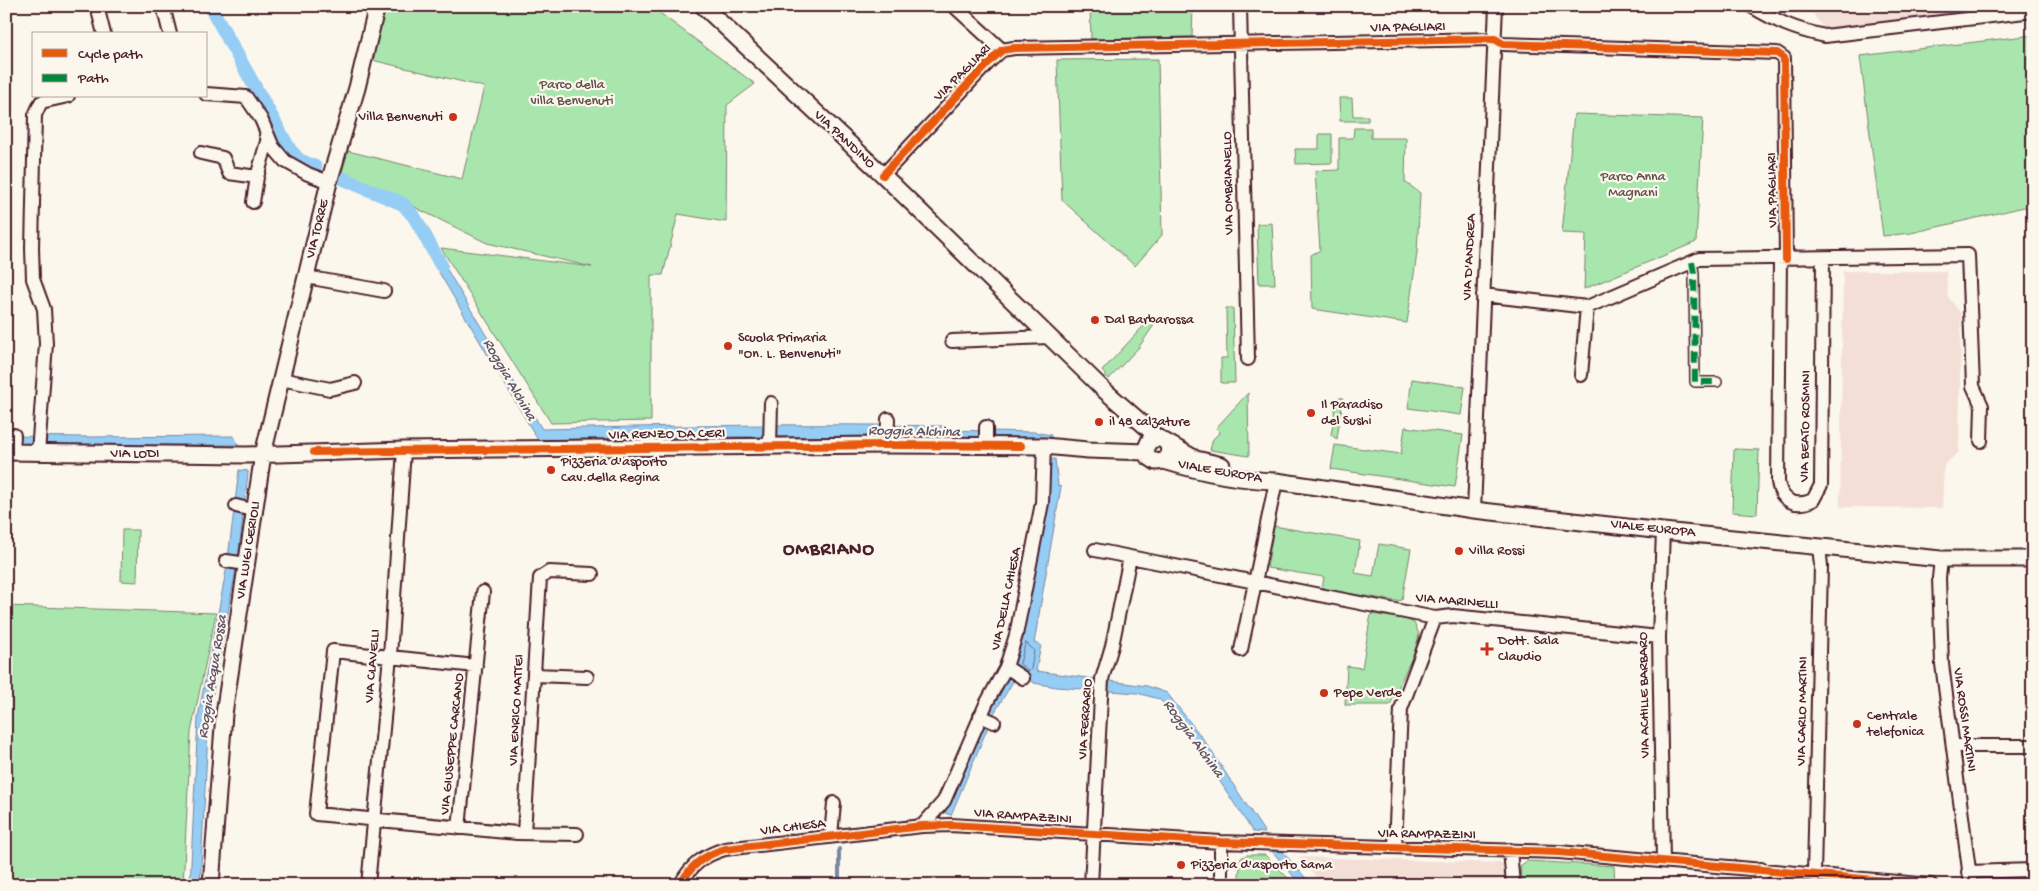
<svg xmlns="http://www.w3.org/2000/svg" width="2039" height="891" font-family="'Gochi Hand',sans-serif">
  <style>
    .built { fill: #f4dfd7 }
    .green { fill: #a9e6ad; stroke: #7a826c }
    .water { fill: #96cdf5; stroke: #7887a4 }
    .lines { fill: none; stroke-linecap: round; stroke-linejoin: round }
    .shore { stroke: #68657c; stroke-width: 1 }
    .stream { stroke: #7887a4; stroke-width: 4 }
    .canal { stroke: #96cdf5; stroke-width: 14 }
    .pedestrian-casing { stroke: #4a1f2b; stroke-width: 12 }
    .minor-casing { stroke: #4a1f2b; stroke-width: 16 }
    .tertiary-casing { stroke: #4a1f2b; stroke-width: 19 }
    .pedestrian { stroke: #fbf7ec; stroke-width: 9 }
    .minor { stroke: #fbf7ec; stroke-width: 12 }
    .tertiary { stroke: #fbf7ec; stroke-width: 15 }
    .quiet { stroke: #00873e; stroke-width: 6; stroke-dasharray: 12 6; stroke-linecap: butt }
    .cycleway-casing { stroke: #fbf7ec; stroke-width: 11 }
    .cycleway { stroke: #e8590c; stroke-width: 8 }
    .poi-dot { fill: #c8321e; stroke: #fbf7ec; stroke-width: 2 }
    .labels { text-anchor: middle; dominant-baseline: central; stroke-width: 4.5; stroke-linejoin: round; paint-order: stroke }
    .street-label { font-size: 14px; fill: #4a1f2b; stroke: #fbf7ec }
    .park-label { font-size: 14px; fill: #62514c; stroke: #fbf7ec }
    .poi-label { font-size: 14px; fill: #4a1f2b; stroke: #fbf7ec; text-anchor: start }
    .water-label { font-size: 15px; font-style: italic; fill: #615368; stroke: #fbf7ec }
    .district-label { font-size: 19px; font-weight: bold; letter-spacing: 1px; fill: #4a1f2b; stroke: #fbf7ec }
  </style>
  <rect width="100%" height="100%" fill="#fbf7ec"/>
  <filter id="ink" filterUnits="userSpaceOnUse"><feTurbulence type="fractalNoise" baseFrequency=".02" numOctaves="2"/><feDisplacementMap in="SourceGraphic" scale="10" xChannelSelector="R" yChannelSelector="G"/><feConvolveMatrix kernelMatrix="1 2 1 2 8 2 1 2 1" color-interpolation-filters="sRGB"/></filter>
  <g filter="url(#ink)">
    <path class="built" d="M1807,6H2014L1844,29L1823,27Z
      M1843,271H1946L1948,297L1961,313L1959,452L1944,465L1942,508L1840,507Z
      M1298,857L1504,863L1505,885H1323Z"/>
    <path class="green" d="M385,6H653L657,11L755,84L727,105L726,222L678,214L663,275H651V421L551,423L441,248L592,267L487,243L382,191L341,176L348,151L462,179L484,87L372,60Z
      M1090,6H1193L1192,37L1091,39Z
      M2033,35V205L1911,233L1883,236L1860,56Z
      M1158,59L1162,235L1135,266L1062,200L1057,60Z
      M1339,98H1352L1353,116H1368V121H1340Z
      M1574,114L1703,118L1696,242L1584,289L1586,234L1562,233Z
      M1354,128H1371V138H1406L1405,182L1420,193L1417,253L1407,323L1312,309L1311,255L1320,250L1315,171L1339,170V138H1353Z
      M1319,134H1332V163L1296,164L1295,149H1319Z
      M1272,223L1275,284H1259L1257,224Z
      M1226,308H1233L1235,383H1221V358H1227Z
      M1149,320L1154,325L1139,347L1109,379L1102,371Z
      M1412,379L1465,387L1461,415L1408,408Z
      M1248,393L1249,456L1210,450L1213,439L1220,432L1216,428Z
      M1339,398H1343L1337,439L1331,435L1334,418H1335L1334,414L1337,399Z
      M1405,427L1463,435L1455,487L1331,469L1335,445L1401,454Z
      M1734,449L1759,450L1757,514L1732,512Z
      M1274,526L1360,541L1355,573L1373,576L1379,544L1411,549L1402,600L1396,601L1322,589L1324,577L1267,568Z
      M122,530H138L137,582L121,581Z
      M6,606L216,613L191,732L183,885H6Z
      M1371,614L1406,619L1414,623L1419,634L1415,651L1390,705H1345L1347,666L1362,668Z
      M1247,855H1265L1295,885H1238L1241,858Z
      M1527,861L1614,866L1615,885H1522L1520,866Z"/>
    <path class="water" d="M434,248L542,429C676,426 809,423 943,426L946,430L1034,432L1051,435V440L950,439L947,436L702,437L538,440L437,269L427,250Z
      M6,436L86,437L234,436L238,445H34L6,444Z
      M1055,459L1058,486L1061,487L1034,643L1041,645L1036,671L1147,686L1167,693L1204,740L1265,833L1253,832L1249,826L1198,748L1168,708L1159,699L1137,693L1056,687L1034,683L1020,670L993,715L951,815L945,813L984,721L1013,669L1027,615L1045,518L1048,483L1047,460Z
      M239,470L248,471V474L238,559L209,713L200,885H190L198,717L227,566Z
      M1272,851H1282L1312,885H1301Z"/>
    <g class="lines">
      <path class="shore" d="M1026,643L1034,650L1031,669L1029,671L1020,664Z"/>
      <path class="stream" d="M839,849V885"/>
      <path class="canal" d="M210,6L290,150L299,160L315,167
        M344,179L403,204L415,218L441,265"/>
      <defs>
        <path id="pedestrian" d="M1692,262L1694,273L1695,382H1717"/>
        <path id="minor" d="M97,6L104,34
          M163,6L170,34
          M954,6L1002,50
          M1240,6L1248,359
          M1751,6C1778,22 1793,29 1825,36L2033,11
          M206,94L246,97L261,119L273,147L285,161L308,174L329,182
          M201,153L223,158L229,173L257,177
          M883,175L988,63L1002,50L1014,48L1495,39L1503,44L1777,53L1784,58L1786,259
          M253,202L257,177L268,138L266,135
          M1780,259L1778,482C1781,501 1795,508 1813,500L1821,485L1823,258
          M306,277L384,291
          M1483,295L1587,307L1699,259L1968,255L1973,386L1982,406L1981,441
          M952,341L1049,337
          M1581,375L1587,307
          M281,379L330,389L355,383
          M887,445L888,419
          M770,446L771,403
          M986,446V427
          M13,452L14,435
          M38,453L46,344L44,309L33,279L32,248L35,115L41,102L68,96
          M236,506L256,511
          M1474,510L1496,6
          M1095,550L1435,618L1453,616L1659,637
          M1941,559L1939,578L1942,664L1971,885
          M226,561L247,564
          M1241,650L1276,481
          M476,666L333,651L316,814L517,833L577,834
          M1006,667L1023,678
          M534,675L587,677
          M980,716L994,722
          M1954,746H2033
          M922,826L944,801L986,704L1006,667L1016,635L1042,503L1044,446
          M459,828L483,592
          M524,833L540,578L549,572L592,574
          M831,836L834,803
          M1221,842V885
          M1395,847L1401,709L1435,618
          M1510,850L1513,885
          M1663,860L1659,637L1663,531
          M1968,872L2033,870
          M1814,875L1821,566L1819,546
          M368,885L390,656L404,450
          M680,885C691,865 704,855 725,849L922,826L951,825L1221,842L1559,852L1931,885
          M1091,885L1102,679L1112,646L1130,557
          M1760,885L1761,869"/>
        <path id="tertiary" d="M703,6L883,175L1104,390L1152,432L1155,438
          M1168,444L1169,455L1164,461L1156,462L1147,456L1146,448L1149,441L1159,438L1196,459L1222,465
          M6,452L246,455L404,450L887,445L1044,446L1088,450L1146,452
          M1164,461C1200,472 1238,480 1276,481L1474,510L1663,531L1941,559H2033
          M211,885L224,714L263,454L329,182L357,88L377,6"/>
      </defs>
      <use href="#pedestrian" class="pedestrian-casing"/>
      <use href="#minor" class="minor-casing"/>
      <use href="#tertiary" class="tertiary-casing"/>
      <use href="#pedestrian" class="pedestrian"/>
      <use href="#minor" class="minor"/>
      <use href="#tertiary" class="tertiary"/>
      <path class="quiet" d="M1692,262L1694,273L1695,382H1717"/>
      <defs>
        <path id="cycleway" d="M883,175L988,63L1002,50L1014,48L1495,39L1503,44L1777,53L1784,58L1786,259
          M314,452L887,445L1021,446
          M680,885C691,865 704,855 725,849L922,826L951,825L1221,842L1559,852L1931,885"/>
      </defs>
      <use href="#cycleway" class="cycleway-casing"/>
      <use href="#cycleway" class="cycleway"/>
    </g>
  </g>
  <g class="poi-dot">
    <circle cx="453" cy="117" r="5"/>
    <circle cx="1095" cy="320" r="5"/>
    <circle cx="728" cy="346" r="5"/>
    <circle cx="1311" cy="413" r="5"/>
    <circle cx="1099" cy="422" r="5"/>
    <circle cx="551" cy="470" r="5"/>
    <circle cx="1459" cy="551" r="5"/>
    <path d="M1484.5 641.5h5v5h5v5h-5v5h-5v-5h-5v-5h5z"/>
    <circle cx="1324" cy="693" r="5"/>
    <circle cx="1857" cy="724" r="5"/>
    <circle cx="1181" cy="865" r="5"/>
  </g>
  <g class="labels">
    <g class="street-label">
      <text transform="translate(1408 28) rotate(-1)">VIA PAGLIARI</text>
      <text transform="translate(963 73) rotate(-45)">VIA PAGLIARI</text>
      <text transform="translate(844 140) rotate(43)">VIA PANDINO</text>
      <text transform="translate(1229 183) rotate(-91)">VIA OMBRIANELLO</text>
      <text transform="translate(1773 190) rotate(-91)">VIA PAGLIARI</text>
      <text transform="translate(318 229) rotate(-76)">VIA TORRE</text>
      <text transform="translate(1470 257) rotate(-87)">VIA D'ANDREA</text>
      <text transform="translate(1806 426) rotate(-89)">VIA BEATO ROSMINI</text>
      <text transform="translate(667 435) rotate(-1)">VIA RENZO DA CERI</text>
      <text x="135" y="454">VIA LODI</text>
      <text transform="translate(1220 472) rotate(10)">VIALE EUROPA</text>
      <text transform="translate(1653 529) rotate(6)">VIALE EUROPA</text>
      <text transform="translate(249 550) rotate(-81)">VIA LUIGI CERIOLI</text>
      <text transform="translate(1007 599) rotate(-78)">VIA DELLA CHIESA</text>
      <text transform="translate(1457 602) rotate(5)">VIA MARINELLI</text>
      <text transform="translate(373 666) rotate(-85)">VIA CLAVELLI</text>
      <text transform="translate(1645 695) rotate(-91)">VIA ACHILLE BARBARO</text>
      <text transform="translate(517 710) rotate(-87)">VIA ENRICO MATTEI</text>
      <text transform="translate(1803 711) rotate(-89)">VIA CARLO MARTINI</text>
      <text transform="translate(1086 719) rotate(-86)">VIA FERRARIO</text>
      <text transform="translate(1964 720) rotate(82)">VIA ROSSI MARTINI</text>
      <text transform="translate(453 744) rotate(-84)">VIA GIUSEPPE CARCANO</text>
      <text transform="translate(1023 817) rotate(4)">VIA RAMPAZZINI</text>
      <text transform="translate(793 828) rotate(-7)">VIA CHIESA</text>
      <text transform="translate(1427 835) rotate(1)">VIA RAMPAZZINI</text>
    </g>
    <g class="park-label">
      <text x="572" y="85">Parco della<tspan x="572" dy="16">villa Benvenuti</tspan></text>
      <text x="1633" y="177">Parco Anna<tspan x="1633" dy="16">Magnani</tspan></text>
    </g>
    <g class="poi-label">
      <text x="443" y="117" text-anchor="end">Villa Benvenuti</text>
      <text x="1105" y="320">Dal Barbarossa</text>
      <text x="738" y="338">Scuola Primaria<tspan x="738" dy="16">"On. L. Benvenuti"</tspan></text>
      <text x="1321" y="405">Il Paradiso<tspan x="1321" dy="16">del Sushi</tspan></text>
      <text x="1109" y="422">il 48 calzature</text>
      <text x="561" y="462">Pizzeria d'asporto<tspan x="561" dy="16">Cav.della Regina</tspan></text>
      <text x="1469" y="551">Villa Rossi</text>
      <text x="1498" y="641">Dott. Sala<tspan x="1498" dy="16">Claudio</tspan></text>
      <text x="1334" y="693">Pepe Verde</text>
      <text x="1867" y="716">Centrale<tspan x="1867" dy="16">telefonica</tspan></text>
      <text x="1191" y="865">Pizzeria d'asporto Sama</text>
    </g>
    <g class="water-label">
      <text transform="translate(509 380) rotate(60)">Roggia Alchina</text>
      <text transform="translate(914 432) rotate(1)">Roggia Alchina</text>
      <text transform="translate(213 677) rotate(-81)">Roggia Acqua Rossa</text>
      <text transform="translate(1193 739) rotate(54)">Roggia Alchina</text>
    </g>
    <g class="district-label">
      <text x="829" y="550">OMBRIANO</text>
    </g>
  </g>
  <rect width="2039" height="891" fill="none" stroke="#fbf7ec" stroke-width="25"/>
  <rect x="12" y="12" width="2014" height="866" fill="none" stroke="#4a1f2b" stroke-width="2" filter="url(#ink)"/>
  <rect x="32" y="32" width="175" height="65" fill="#fbf7ec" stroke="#b4a19f"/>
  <rect x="42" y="49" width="25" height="8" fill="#e8590c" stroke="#b4a19f"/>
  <text x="78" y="58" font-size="15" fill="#4a1f2b">Cycle path</text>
  <rect x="42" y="74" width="25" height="8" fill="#00873e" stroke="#b4a19f"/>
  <text x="78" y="82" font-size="15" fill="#4a1f2b">Path</text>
</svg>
